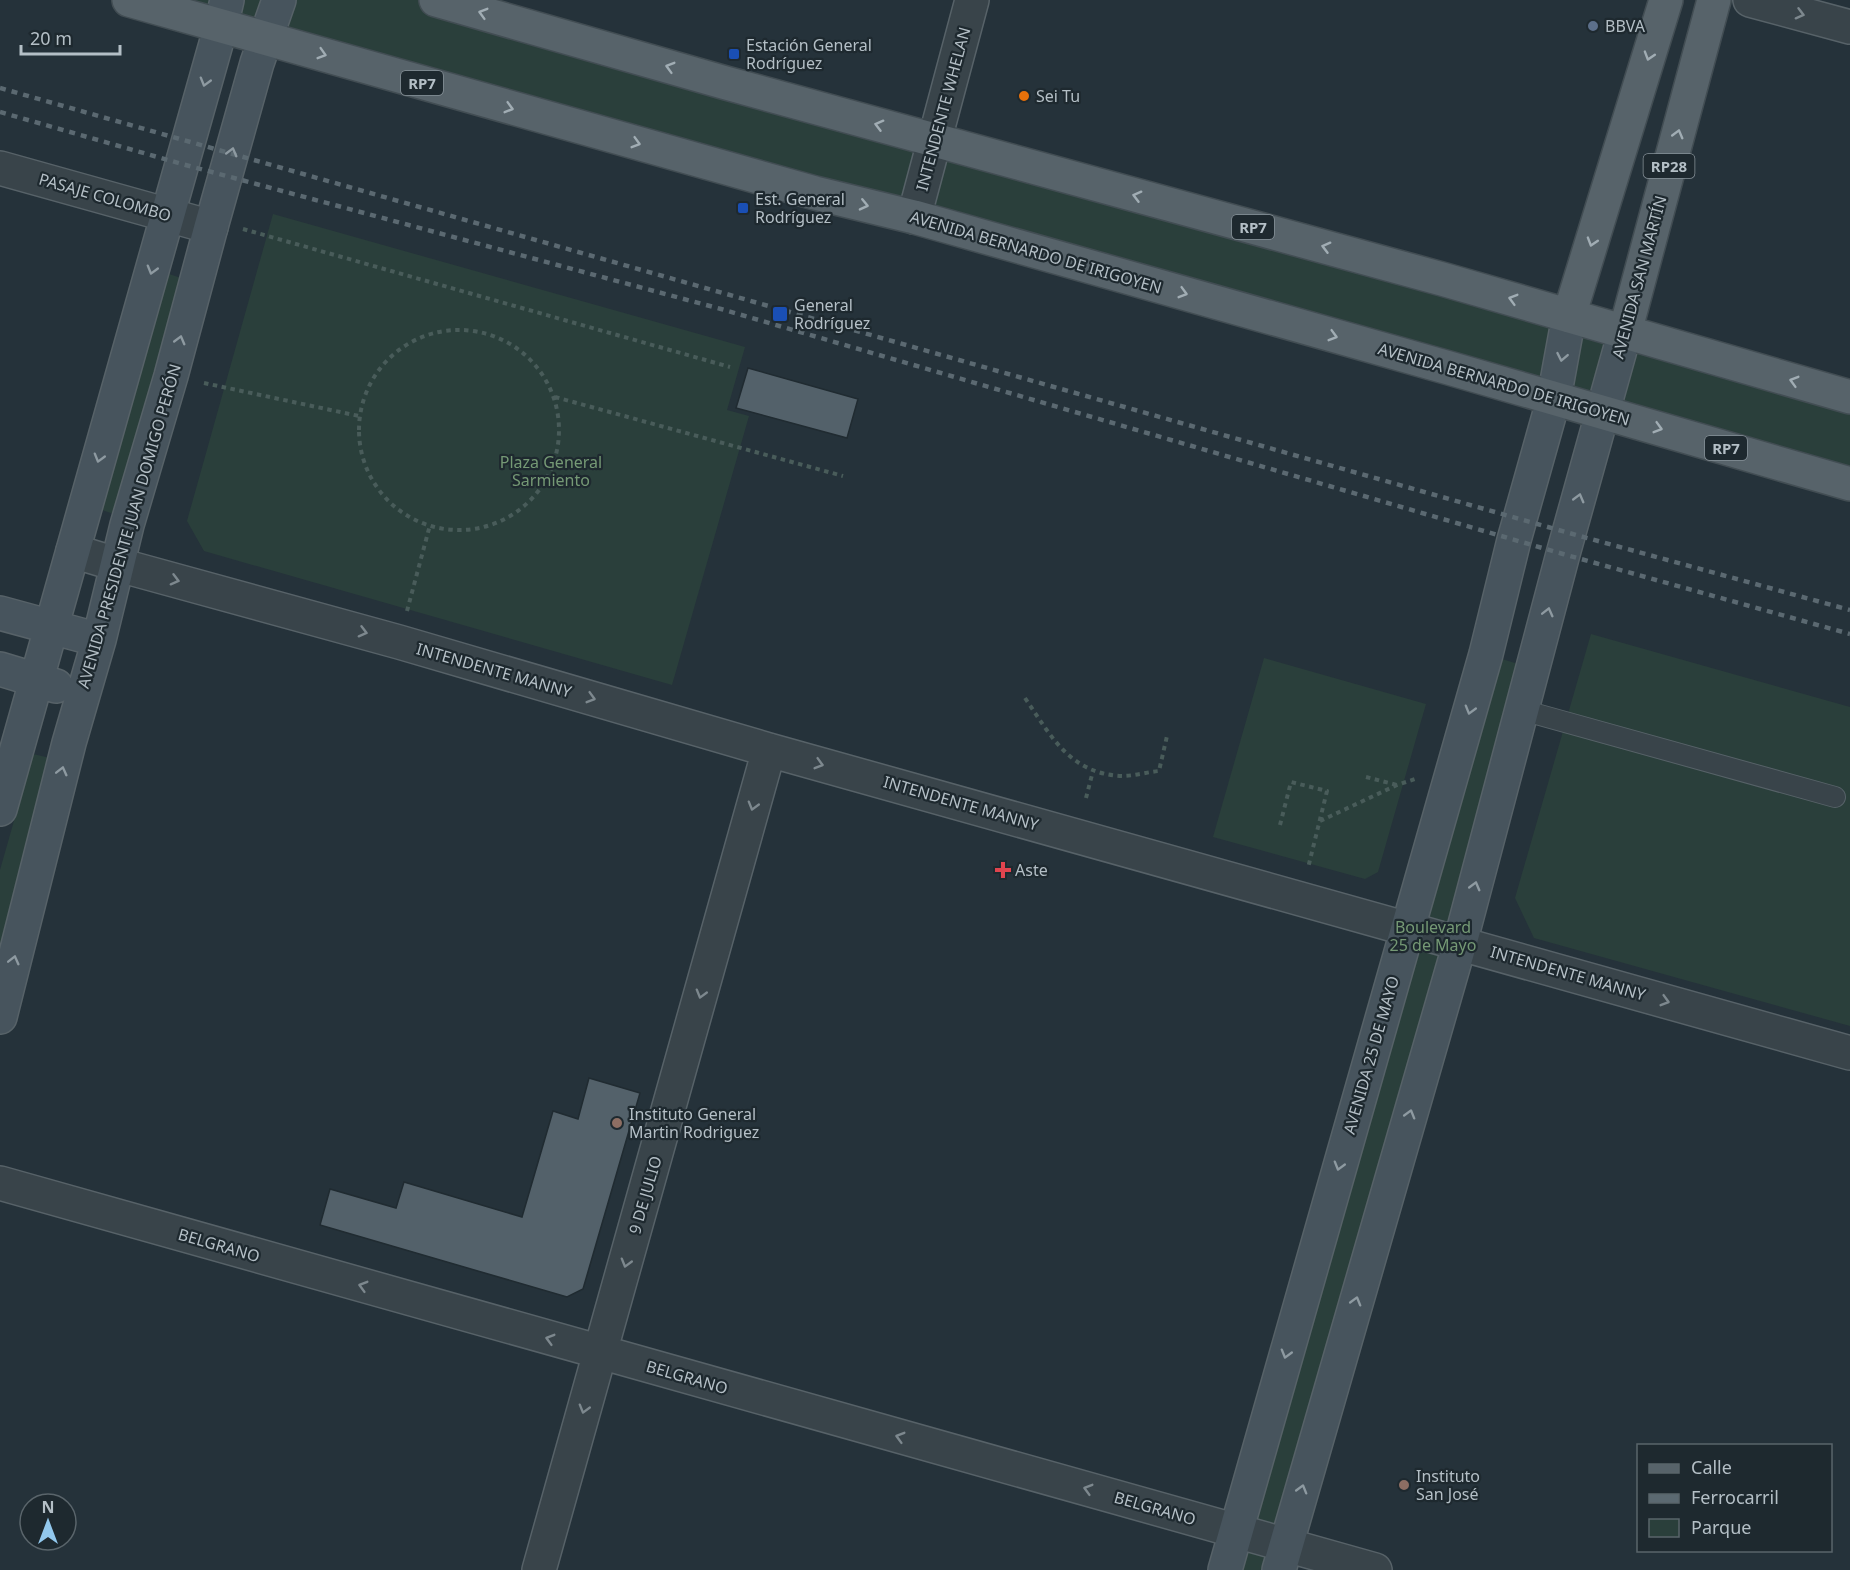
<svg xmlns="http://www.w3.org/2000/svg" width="1850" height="1570" font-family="'Noto Sans',sans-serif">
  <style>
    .green { fill: #2a3f3b }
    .building { fill: #53616a; stroke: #202b31; stroke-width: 1.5 }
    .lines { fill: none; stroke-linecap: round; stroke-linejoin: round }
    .lane-casing { stroke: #576268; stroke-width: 22 }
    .street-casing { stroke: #576268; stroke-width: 36 }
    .secondary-casing { stroke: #576268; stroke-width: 36 }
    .primary-casing { stroke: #424d53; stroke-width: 36 }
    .path { stroke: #495c5a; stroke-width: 4; stroke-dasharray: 4.5 4.5; stroke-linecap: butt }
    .lane { stroke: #39444a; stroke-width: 20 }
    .street { stroke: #39444a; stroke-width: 33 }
    .secondary { stroke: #47545d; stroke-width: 33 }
    .primary { stroke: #57636a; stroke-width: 33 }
    .rail { stroke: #5b6971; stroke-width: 4.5; stroke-dasharray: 6 6; stroke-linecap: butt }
    .oneway { stroke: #a1adb4 }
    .oneway2 { stroke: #7d888e }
    .oneway3 { stroke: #8e9aa1 }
    .service-dot { fill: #5c6f8a; stroke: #1e292f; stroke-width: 2 }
    .transit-dot { fill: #1a4fb4; stroke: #1e292f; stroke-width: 2 }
    .food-dot { fill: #e8710a; stroke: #1e292f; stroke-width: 2 }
    .health-dot { fill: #e0444e; stroke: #1e292f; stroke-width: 2 }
    .education-dot { fill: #8d6e63; stroke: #1e292f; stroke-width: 2 }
    .labels { text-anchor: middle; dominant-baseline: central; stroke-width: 4.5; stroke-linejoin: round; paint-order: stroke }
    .shield { fill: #1e292f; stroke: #879299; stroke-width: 1.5 }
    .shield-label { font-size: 15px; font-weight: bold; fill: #b4bfc6 }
    .poi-label { font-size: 16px; fill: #b4bfc6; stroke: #1e292f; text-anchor: start }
    .street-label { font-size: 16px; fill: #b4bfc6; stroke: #1e292f }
    .park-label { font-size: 16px; fill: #759975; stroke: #1e292f }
  </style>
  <rect width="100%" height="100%" fill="#25323a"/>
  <path class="green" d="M129,0H436L1850,397V484Z
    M273,214L745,347L727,410L749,416L672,685L204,551L187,521Z
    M166,273L190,281L123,517L99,509Z
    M1591,634L1850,707V1026L1534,938L1515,898Z
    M1486,654L1534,669L1279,1570H1225Z
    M1264,658L1426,704L1378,872L1365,879L1213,837Z
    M33,754L46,757L58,763L0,969V870Z"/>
  <path class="building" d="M748,368L858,399L847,438L736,408Z
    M589,1078L640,1093L583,1289L567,1297L320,1225L330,1189L396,1208L404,1182L522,1217L553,1111L578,1119Z"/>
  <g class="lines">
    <defs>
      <path id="lane" d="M1522,710L1835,797"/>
      <path id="street" d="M1750,0L1850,27
        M0,168L211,227
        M914,217L972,0
        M73,551L119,565L399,642L769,750L1850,1053
        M0,1183L1375,1570
        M539,1570L769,750"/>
      <path id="secondary" d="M0,613L99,640
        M0,669L56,686
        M0,809L221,26L227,0
        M0,1017L69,743L99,640L127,525L171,376L211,227L257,63L279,0
        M1225,1570L1486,654L1514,540L1554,398L1569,316
        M1279,1570L1460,943L1563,554L1625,332"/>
      <path id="primary" d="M129,0L815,193L914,217L1449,368L1850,484
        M436,0L726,83L1442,279L1850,397
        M1569,316L1666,0
        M1625,332L1714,0"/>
    </defs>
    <use href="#lane" class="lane-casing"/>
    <use href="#street" class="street-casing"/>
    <use href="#secondary" class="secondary-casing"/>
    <use href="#primary" class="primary-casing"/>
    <path class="path" d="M243,229L730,367
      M359 430a100 100 0 1 1 200 0a100 100 0 1 1-200 0Z
      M204,383L359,416
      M555,397L843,476
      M407,611L430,525
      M1025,698C1051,736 1070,774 1122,776C1134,776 1147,772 1159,771L1167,736
      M1366,777L1397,785
      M1086,798L1093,771
      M1320,821L1397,785L1415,779
      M1280,825L1291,782L1327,791L1308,868"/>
    <use href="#lane" class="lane"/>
    <use href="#street" class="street"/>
    <use href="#secondary" class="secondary"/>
    <use href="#primary" class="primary"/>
    <path class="rail" d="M0,88L1569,533L1850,610
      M0,112L182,164L721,309L1563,554L1850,634"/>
  </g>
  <defs><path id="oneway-chevron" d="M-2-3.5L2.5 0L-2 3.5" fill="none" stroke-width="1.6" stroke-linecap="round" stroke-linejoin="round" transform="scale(1.5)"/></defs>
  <g class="oneway">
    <use href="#oneway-chevron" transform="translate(483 13) rotate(-164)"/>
    <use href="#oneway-chevron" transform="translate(322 54) rotate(17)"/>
    <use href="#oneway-chevron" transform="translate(1649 56) rotate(107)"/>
    <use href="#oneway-chevron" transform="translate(670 67) rotate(-164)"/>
    <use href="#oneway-chevron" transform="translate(509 108) rotate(16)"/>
    <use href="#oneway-chevron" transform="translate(879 125) rotate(-165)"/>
    <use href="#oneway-chevron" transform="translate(1678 134) rotate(-75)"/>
    <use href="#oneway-chevron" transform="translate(636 143) rotate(16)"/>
    <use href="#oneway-chevron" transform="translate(1137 196) rotate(-165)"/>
    <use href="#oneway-chevron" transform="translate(864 205) rotate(13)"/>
    <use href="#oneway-chevron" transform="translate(1592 242) rotate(107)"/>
    <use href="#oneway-chevron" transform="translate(1326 247) rotate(-165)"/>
    <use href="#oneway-chevron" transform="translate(1183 293) rotate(16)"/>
    <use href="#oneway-chevron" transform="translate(1513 299) rotate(-164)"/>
    <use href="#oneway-chevron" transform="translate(1333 336) rotate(16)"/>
    <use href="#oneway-chevron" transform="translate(1794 381) rotate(-164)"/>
    <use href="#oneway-chevron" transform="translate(1658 428) rotate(16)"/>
  </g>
  <g class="oneway2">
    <use href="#oneway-chevron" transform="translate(1800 14) rotate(15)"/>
    <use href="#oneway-chevron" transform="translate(175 580) rotate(15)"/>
    <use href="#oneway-chevron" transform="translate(363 632) rotate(15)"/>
    <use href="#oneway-chevron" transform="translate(591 698) rotate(16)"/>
    <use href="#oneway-chevron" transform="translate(819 764) rotate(16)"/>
    <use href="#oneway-chevron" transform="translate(753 806) rotate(106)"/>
    <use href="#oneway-chevron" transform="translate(701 994) rotate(106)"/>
    <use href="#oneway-chevron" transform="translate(1665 1001) rotate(16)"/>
    <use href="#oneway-chevron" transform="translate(626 1263) rotate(106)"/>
    <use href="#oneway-chevron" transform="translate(363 1286) rotate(-164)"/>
    <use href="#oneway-chevron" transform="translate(550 1339) rotate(-164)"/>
    <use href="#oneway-chevron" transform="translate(584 1409) rotate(106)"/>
    <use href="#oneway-chevron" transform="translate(900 1437) rotate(-164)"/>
    <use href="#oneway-chevron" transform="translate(1088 1489) rotate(-164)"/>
  </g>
  <g class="oneway3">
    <use href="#oneway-chevron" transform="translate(205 82) rotate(106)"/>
    <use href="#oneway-chevron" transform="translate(232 152) rotate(-75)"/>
    <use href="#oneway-chevron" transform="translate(152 270) rotate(106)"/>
    <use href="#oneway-chevron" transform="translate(180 340) rotate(-75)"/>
    <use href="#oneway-chevron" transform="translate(1562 357) rotate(101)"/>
    <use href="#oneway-chevron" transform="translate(99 458) rotate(106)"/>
    <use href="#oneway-chevron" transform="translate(1579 498) rotate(-75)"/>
    <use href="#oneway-chevron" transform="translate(1548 612) rotate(-76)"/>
    <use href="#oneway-chevron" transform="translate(1470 710) rotate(106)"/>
    <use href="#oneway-chevron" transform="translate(62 771) rotate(-76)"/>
    <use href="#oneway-chevron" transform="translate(1475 886) rotate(-75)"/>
    <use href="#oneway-chevron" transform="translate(14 960) rotate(-76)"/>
    <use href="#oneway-chevron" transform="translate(1410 1114) rotate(-74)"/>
    <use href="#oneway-chevron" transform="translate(1339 1166) rotate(106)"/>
    <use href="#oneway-chevron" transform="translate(1356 1301) rotate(-74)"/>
    <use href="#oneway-chevron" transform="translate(1286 1354) rotate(106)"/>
    <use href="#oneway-chevron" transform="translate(1302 1489) rotate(-74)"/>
  </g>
  <circle class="service-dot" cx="1593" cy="26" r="6"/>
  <g class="transit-dot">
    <rect x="728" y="48" width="12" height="12" rx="3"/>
    <rect x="737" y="202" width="12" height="12" rx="3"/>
    <rect x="772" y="306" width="16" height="16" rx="3"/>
  </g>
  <circle class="food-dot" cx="1024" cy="96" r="6"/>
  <path class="health-dot" d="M1000 861h6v6h6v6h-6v6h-6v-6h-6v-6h6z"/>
  <g class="education-dot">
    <circle cx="617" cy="1123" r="6"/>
    <circle cx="1404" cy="1485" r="6"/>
  </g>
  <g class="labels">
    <g class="shield">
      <rect x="401" y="71" width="42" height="24" rx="4.5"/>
      <rect x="1643.5" y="154" width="51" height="24" rx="4.5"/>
      <rect x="1232" y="215" width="42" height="24" rx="4.5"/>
      <rect x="1705" y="436" width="42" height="24" rx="4.5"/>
    </g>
    <g class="shield-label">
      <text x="422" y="83">RP7</text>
      <text x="1669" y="166">RP28</text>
      <text x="1253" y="227">RP7</text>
      <text x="1726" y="448">RP7</text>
    </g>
    <g class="poi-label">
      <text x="1605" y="26">BBVA</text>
      <text x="746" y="45">Estación General<tspan x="746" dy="18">Rodríguez</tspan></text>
      <text x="1036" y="96">Sei Tu</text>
      <text x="755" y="199">Est. General<tspan x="755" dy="18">Rodríguez</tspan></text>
      <text x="794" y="305">General<tspan x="794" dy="18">Rodríguez</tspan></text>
      <text x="1015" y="870">Aste</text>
      <text x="629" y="1114">Instituto General<tspan x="629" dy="18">Martin Rodriguez</tspan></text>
      <text x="1416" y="1476">Instituto<tspan x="1416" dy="18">San José</tspan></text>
    </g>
    <g class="street-label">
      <text transform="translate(943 109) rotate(-75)">INTENDENTE WHELAN</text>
      <text transform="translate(105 197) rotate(16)">PASAJE COLOMBO</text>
      <text transform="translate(1036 252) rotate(16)">AVENIDA BERNARDO DE IRIGOYEN</text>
      <text transform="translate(1639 277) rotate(-75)">AVENIDA SAN MARTÍN</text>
      <text transform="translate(1504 384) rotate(16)">AVENIDA BERNARDO DE IRIGOYEN</text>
      <text transform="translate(129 526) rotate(-74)">AVENIDA PRESIDENTE JUAN DOMIGO PERÓN</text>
      <text transform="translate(494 670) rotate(16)">INTENDENTE MANNY</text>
      <text transform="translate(961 803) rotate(16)">INTENDENTE MANNY</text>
      <text transform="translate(1568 973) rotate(16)">INTENDENTE MANNY</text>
      <text transform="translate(1371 1055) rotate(-74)">AVENIDA 25 DE MAYO</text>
      <text transform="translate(645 1195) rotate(-74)">9 DE JULIO</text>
      <text transform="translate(219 1245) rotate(16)">BELGRANO</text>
      <text transform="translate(687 1377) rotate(16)">BELGRANO</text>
      <text transform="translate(1155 1508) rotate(16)">BELGRANO</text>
    </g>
    <g class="park-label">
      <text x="551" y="462">Plaza General<tspan x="551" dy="18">Sarmiento</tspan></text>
      <text x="1433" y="927">Boulevard<tspan x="1433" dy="18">25 de Mayo</tspan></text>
    </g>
  </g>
  <rect x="1637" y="1444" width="195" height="108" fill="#1e292f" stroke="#5a656b" stroke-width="1.5"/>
  <rect x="1649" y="1464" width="30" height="9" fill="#57636a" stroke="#5a656b" stroke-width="1.5"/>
  <text x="1691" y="1474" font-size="18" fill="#b4bfc6">Calle</text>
  <rect x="1649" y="1494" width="30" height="9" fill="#5b6971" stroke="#5a656b" stroke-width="1.5"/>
  <text x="1691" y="1504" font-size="18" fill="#b4bfc6">Ferrocarril</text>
  <rect x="1649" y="1519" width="30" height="18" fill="#2a3f3b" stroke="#5a656b" stroke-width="1.5"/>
  <text x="1691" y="1534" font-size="18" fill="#b4bfc6">Parque</text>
  <g transform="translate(48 1522)"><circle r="28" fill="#1e292f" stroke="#5a656b" stroke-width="1.5"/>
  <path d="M0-4.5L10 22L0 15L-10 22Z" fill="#92c8ed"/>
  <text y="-9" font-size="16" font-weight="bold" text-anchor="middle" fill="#b4bfc6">N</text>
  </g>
  <path d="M21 45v9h99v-9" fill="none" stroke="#b4bfc6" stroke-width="3"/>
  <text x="30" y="45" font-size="18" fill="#b4bfc6" stroke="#1e292f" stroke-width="4.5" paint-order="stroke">20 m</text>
</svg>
